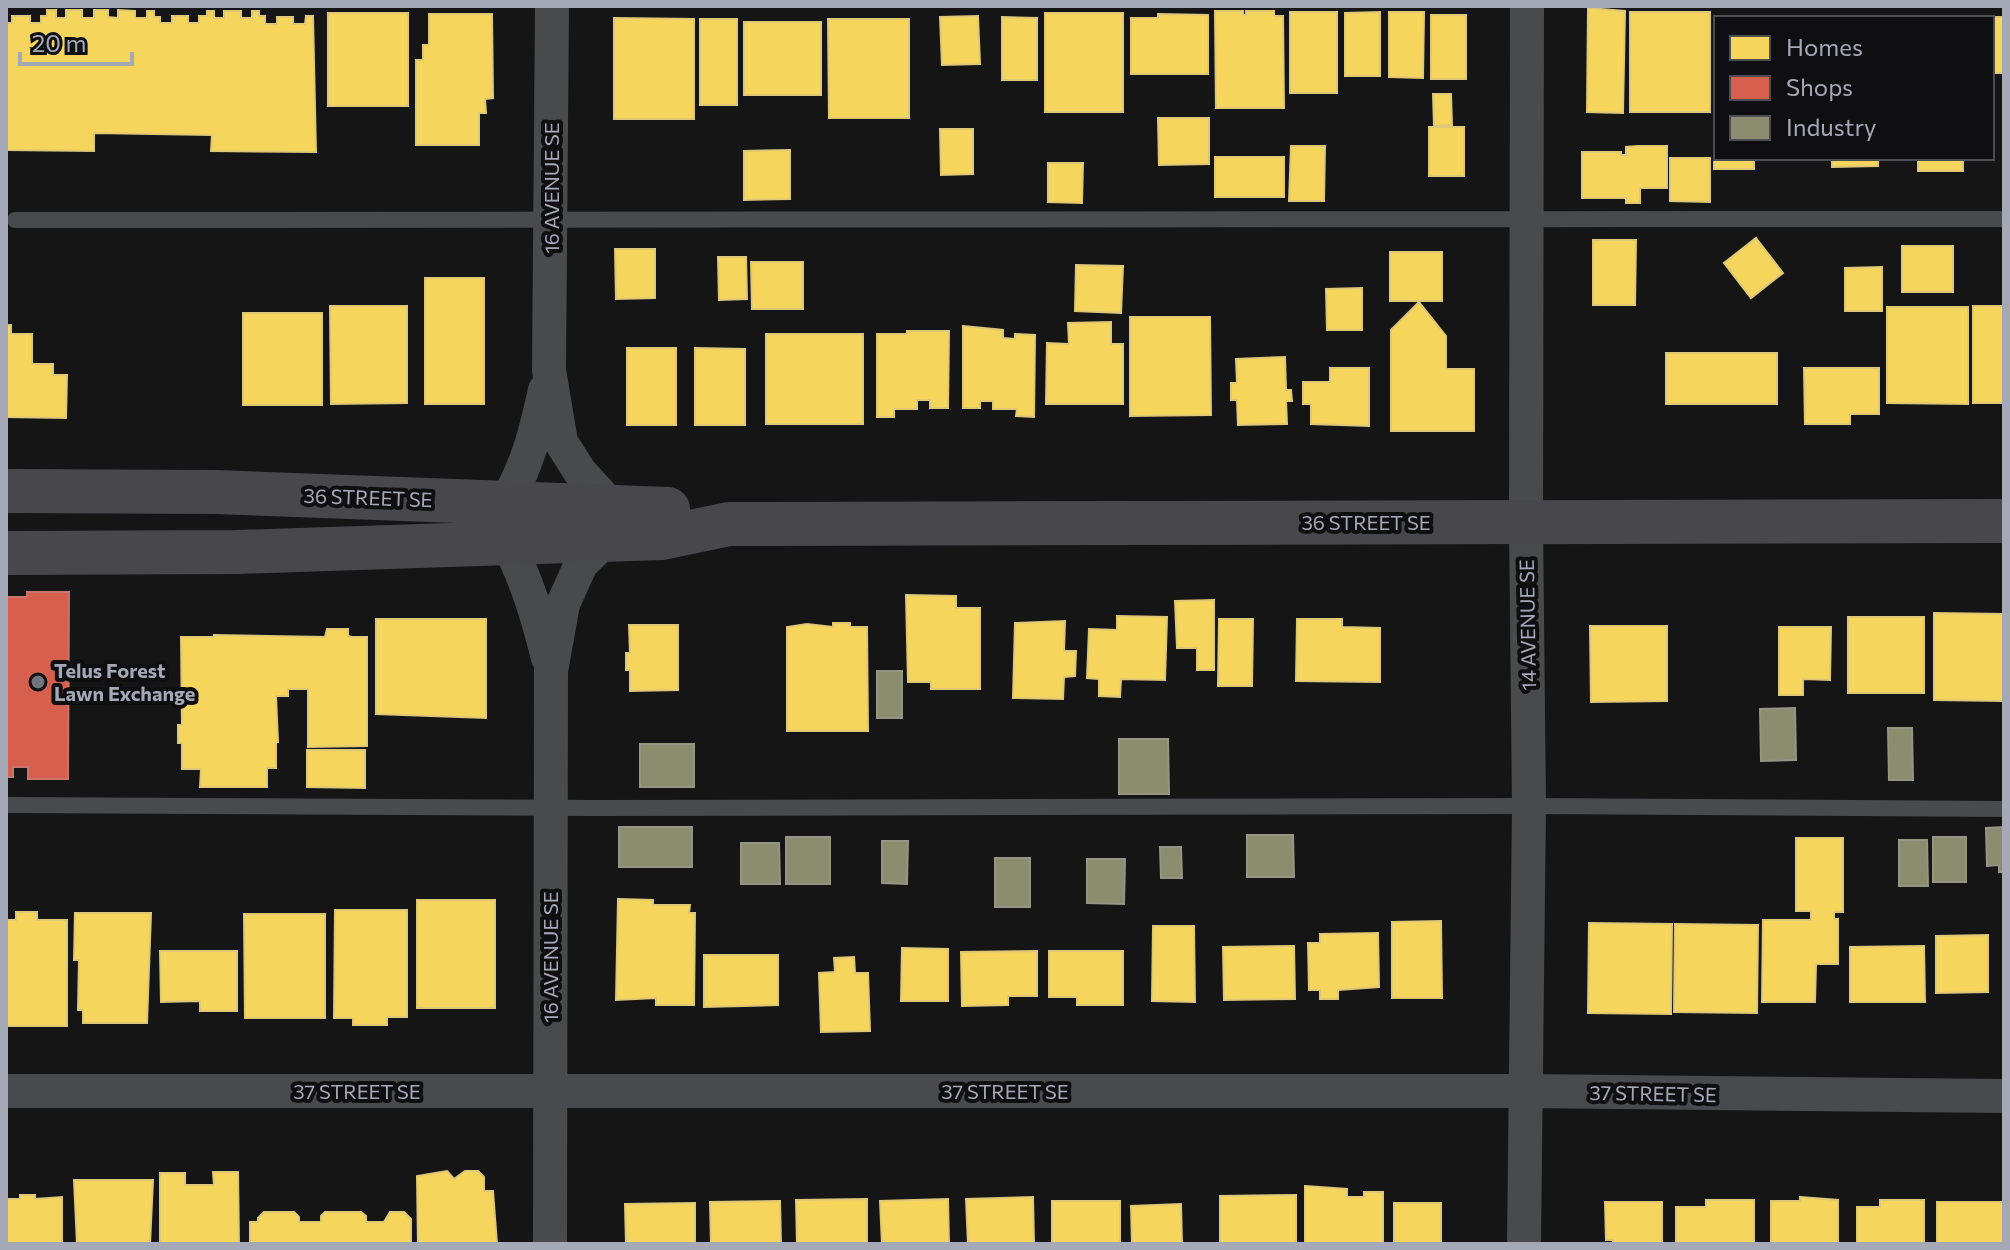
<svg xmlns="http://www.w3.org/2000/svg" width="2010" height="1250" font-family="Commissioner,sans-serif">
  <style>
    .homes { fill: #f6d55c; stroke: #dec877; stroke-width: 2 }
    .shops { fill: #d6604d; stroke: #c7766d; stroke-width: 2 }
    .industry { fill: #8c8c6e; stroke: #949584; stroke-width: 2 }
    .lines { fill: none; stroke-linecap: round; stroke-linejoin: round }
    .service { stroke: #494a4e; stroke-width: 16 }
    .minor { stroke: #494a4e; stroke-width: 34 }
    .secondary { stroke: #48484c; stroke-width: 44 }
    .poi-dot { fill: #73757e; stroke: #0f0f11; stroke-width: 3 }
    .labels { text-anchor: middle; dominant-baseline: central; stroke-width: 8; stroke-linejoin: round; paint-order: stroke }
    .street-label { font-size: 20px; fill: #a5a9b7; stroke: #0f0f11 }
    .poi-label { font-size: 20px; font-weight: bold; fill: #a5a9b7; stroke: #0f0f11; text-anchor: start }
  </style>
  <rect width="100%" height="100%" fill="#151515"/>
  <path class="homes" d="M1588,8L1625,11L1623,113L1587,112Z
    M47,10H56V18H66V10H82V18H94V10H108V17L118,18V10L135,11V18H147V11H154V17H160V23H172V16H188V23H199V16H207V11H214V18H224V11H241V18H252V11H259V16H265V24H277V17H293V24H305L306,16H313L316,152L211,151L212,135L94,133V151L6,150V23H12V16H30V23H41V16H47Z
    M1215,11H1243V15H1246V11H1274V16H1283L1284,108H1216Z
    M1290,12H1337V93H1290Z
    M1380,12V76H1345V13Z
    M1389,12H1424L1423,78L1389,77Z
    M1630,12H1710V112H1630Z
    M328,13H408V106H328Z
    M1045,13H1123V112H1045Z
    M429,14H492L493,98L485,99L486,113H479V145H416V60H423V45H429Z
    M1158,14L1208,15V74H1131V18H1158Z
    M1431,15H1466V79H1431Z
    M978,16L980,64L942,65L940,17Z
    M1002,17L1037,18V80H1002Z
    M1975,17H2004V73H1992V18Z
    M614,18L694,19V119H614Z
    M700,19H737V105H700Z
    M828,19H909V118H829Z
    M744,22H821V95H744Z
    M1433,94H1451L1452,125L1434,126Z
    M1158,118H1209V164L1159,165Z
    M1714,120L1716,158H1754V169H1714Z
    M1429,127H1464V176H1429Z
    M940,129H973V174L941,175Z
    M1291,146H1325L1324,201H1289Z
    M1638,146H1667V188H1640V203H1626V198H1582V152H1621V155H1626V147Z
    M790,150V199L744,200V151Z
    M1215,157H1284V197H1215Z
    M1670,158H1710V202L1670,201Z
    M1832,158H1878V166L1832,167Z
    M1918,158H1963V171H1918Z
    M1048,163H1083L1082,203L1048,202Z
    M1756,238L1783,273L1751,298L1724,263Z
    M1593,240H1636L1635,305H1593Z
    M1902,246H1953V292H1902Z
    M615,249H655V298L616,299Z
    M1390,252H1442V301H1390Z
    M718,257H746L747,299L719,300Z
    M751,262H803V309H752Z
    M1076,265L1123,266L1121,313L1075,311Z
    M1882,267V311H1845V268Z
    M425,278H484V404H425Z
    M1362,288V330H1327L1326,289Z
    M1419,302L1446,336V369H1474V431H1391V330Z
    M330,306H407V403L331,404Z
    M1973,306H2004V403H1973Z
    M1887,307H1968V404L1887,403Z
    M243,313H322V405H243Z
    M1130,317H1210L1211,415L1130,416Z
    M1111,322V344H1123V404H1046L1047,343L1069,344L1068,323Z
    M6,325H11V334H32V364H53V375H67L66,418L6,417Z
    M963,326L1003,330V338L1015,339V334L1035,335L1034,417L1016,416L1017,409H993V401H980V408H963Z
    M907,331H949L948,408H930V400H917V409H894V417H877V334H907Z
    M766,334H863V424H766Z
    M627,348H676V425H627Z
    M695,348L745,349V425H695Z
    M1666,353H1777V404H1666Z
    M1285,357L1286,390H1291L1292,401H1286L1287,424L1238,425L1237,400H1231V383H1237L1236,359Z
    M1330,368H1369V426L1311,424V404H1303V382H1330Z
    M1804,368H1879V414H1850V424H1805Z
    M906,595L956,596V608H980V689H931V682H908Z
    M1214,600V670H1197V648H1177L1175,601Z
    M1934,613L2004,614V701L1934,700Z
    M1117,616L1167,617L1165,680L1121,679L1120,697L1099,696V679L1087,678L1089,629L1117,630Z
    M1848,617H1924V693H1848Z
    M376,619H486V718L376,714Z
    M1219,619H1253L1252,686H1218Z
    M1297,619H1342V627L1380,628V682L1296,681Z
    M1065,621L1064,651H1076L1075,676L1064,677L1063,699L1013,698L1015,623Z
    M833,623H850V627H867L868,731H787V627L807,624L833,627Z
    M629,625H678V690L630,691V670H626V653H630Z
    M1590,626H1667V701L1591,702Z
    M1779,627H1831L1830,680L1803,679V695H1779Z
    M327,629H348V636L352,637H367V746L308,747V689H288V696H276L278,742H276V768H267V787H200L201,769H182V743H178V725H182L181,637H214V635L325,637Z
    M307,750H365V788L307,787Z
    M1796,838H1843V912H1834V919H1838V964H1816L1815,1002H1762L1763,920H1811V911H1796Z
    M618,899L653,900V905H690L689,913H695L694,1005H656V998L616,1000Z
    M417,900H495V1008H417Z
    M335,910H407V1017H387V1025H353V1018H334Z
    M16,912H37V920H67V1026H6V920H16Z
    M75,913H151L147,1023H83V1010H78L79,960H74Z
    M244,914H325V1018H245Z
    M1441,921L1442,998H1392V922Z
    M1589,923L1672,924L1671,1014L1588,1013Z
    M1675,924L1758,925L1757,1013L1674,1012Z
    M1153,926H1194L1195,1002L1152,1001Z
    M1378,933L1379,987L1338,990V999H1320V990H1309L1308,943H1320V934Z
    M1988,935V992L1936,993V936Z
    M1294,946L1295,999L1224,1000L1223,947Z
    M1924,946L1925,1002H1850V947Z
    M902,948L948,949V1001H901Z
    M160,951H237V1011H200V1001L161,1002Z
    M1037,951V996H1008V1005L962,1006L961,952Z
    M1049,951H1123V1005H1077V997H1049Z
    M704,955H778V1005L704,1007Z
    M854,957L855,973H868L870,1031L821,1032L819,973L835,972L834,958Z
    M447,1171L454,1179L465,1171H478L484,1177V1191H493L497,1244H418L417,1176Z
    M213,1172H238L239,1244H160V1173H185V1185H214Z
    M74,1180H153L150,1244H77Z
    M1305,1186L1347,1189V1197H1364V1192H1383V1244H1305Z
    M20,1195H35V1199L62,1197V1244H6V1199H20Z
    M1296,1195V1244H1220V1196Z
    M1033,1197L1034,1244H968L966,1199Z
    M1800,1197L1838,1200V1244H1771V1201H1800Z
    M867,1199V1244H797L796,1200Z
    M948,1199L949,1244H882L880,1201Z
    M1706,1200H1754V1244H1676V1207H1706Z
    M1880,1200H1924V1244H1857V1207H1880Z
    M780,1201L781,1244H711L710,1202Z
    M1052,1201H1120V1244H1052Z
    M1605,1202H1662V1244H1613V1240H1606Z
    M1937,1202H2004V1244H1937Z
    M695,1203V1244H626L625,1204Z
    M1394,1203H1441V1244H1394Z
    M1181,1204L1182,1244H1132L1131,1206Z
    M264,1212H294L299,1217V1222H321V1216L325,1212H361L366,1216V1222H384L390,1212H404L411,1219V1244H250V1222H258V1218Z"/>
  <path class="shops" d="M27,592H69L68,779H28V767H13V777H6V597H27Z"/>
  <path class="industry" d="M877,671H902V718H877Z
    M1795,708L1796,760L1761,761L1760,709Z
    M1888,728H1912L1913,780H1889Z
    M1119,739H1168L1169,794H1119Z
    M640,744H694V787H640Z
    M619,827H692V867H619Z
    M2004,827V872H1999V865L1987,866L1986,828Z
    M1247,835H1293L1294,877H1247Z
    M786,837H830V884H786Z
    M1933,837H1966V882H1933Z
    M1899,840H1927L1928,886H1899Z
    M882,841H908L907,884L882,883Z
    M741,843H779L780,884H741Z
    M1160,847H1181L1182,878H1161Z
    M995,858H1030V907H995Z
    M1087,859H1125L1124,904L1087,903Z"/>
  <g class="lines">
    <path class="service" d="M15,220L2004,219
      M6,805L593,808L1529,806L2004,809"/>
    <path class="minor" d="M552,6L549,370L561,442L580,472L613,508
      M506,502C528,465 536,431 545,390
      M508,544C527,580 538,618 548,658
      M6,1091H1524L2004,1096
      M550,1244L551,671L563,604L581,564L608,538
      M1524,1244L1529,806L1526,522L1527,6"/>
    <path class="secondary" d="M6,491L216,492L668,509
      M6,553L236,552L662,538L729,524L2004,521"/>
  </g>
  <circle class="poi-dot" cx="38" cy="682" r="8"/>
  <g class="labels">
    <g class="street-label">
      <text transform="translate(551 188) rotate(-90)">16 AVENUE SE</text>
      <text transform="translate(368 497) rotate(2)">36 STREET SE</text>
      <text x="1366" y="522">36 STREET SE</text>
      <text transform="translate(1527 625) rotate(-91)">14 AVENUE SE</text>
      <text transform="translate(550 957) rotate(-90)">16 AVENUE SE</text>
      <text x="357" y="1091">37 STREET SE</text>
      <text x="1005" y="1091">37 STREET SE</text>
      <text transform="translate(1653 1093) rotate(1)">37 STREET SE</text>
    </g>
    <g class="poi-label">
      <text x="54" y="670">Telus Forest<tspan x="54" dy="23">Lawn Exchange</tspan></text>
    </g>
  </g>
  <rect width="2010" height="1250" fill="none" stroke="#a5a9b7" stroke-width="16"/>
  <rect x="1714" y="16" width="280" height="144" fill="#0f0f11" stroke="#4b4d53" stroke-width="2"/>
  <rect x="1730" y="36" width="40" height="24" fill="#f6d55c" stroke="#4b4d53" stroke-width="2"/>
  <text x="1786" y="56" font-size="24" fill="#a5a9b7">Homes</text>
  <rect x="1730" y="76" width="40" height="24" fill="#d6604d" stroke="#4b4d53" stroke-width="2"/>
  <text x="1786" y="96" font-size="24" fill="#a5a9b7">Shops</text>
  <rect x="1730" y="116" width="40" height="24" fill="#8c8c6e" stroke="#4b4d53" stroke-width="2"/>
  <text x="1786" y="136" font-size="24" fill="#a5a9b7">Industry</text>
  <path d="M20 52v12h112v-12" fill="none" stroke="#a5a9b7" stroke-width="4"/>
  <text x="32" y="52" font-size="24" fill="#a5a9b7" stroke="#0f0f11" stroke-width="6" paint-order="stroke">20 m</text>
</svg>
